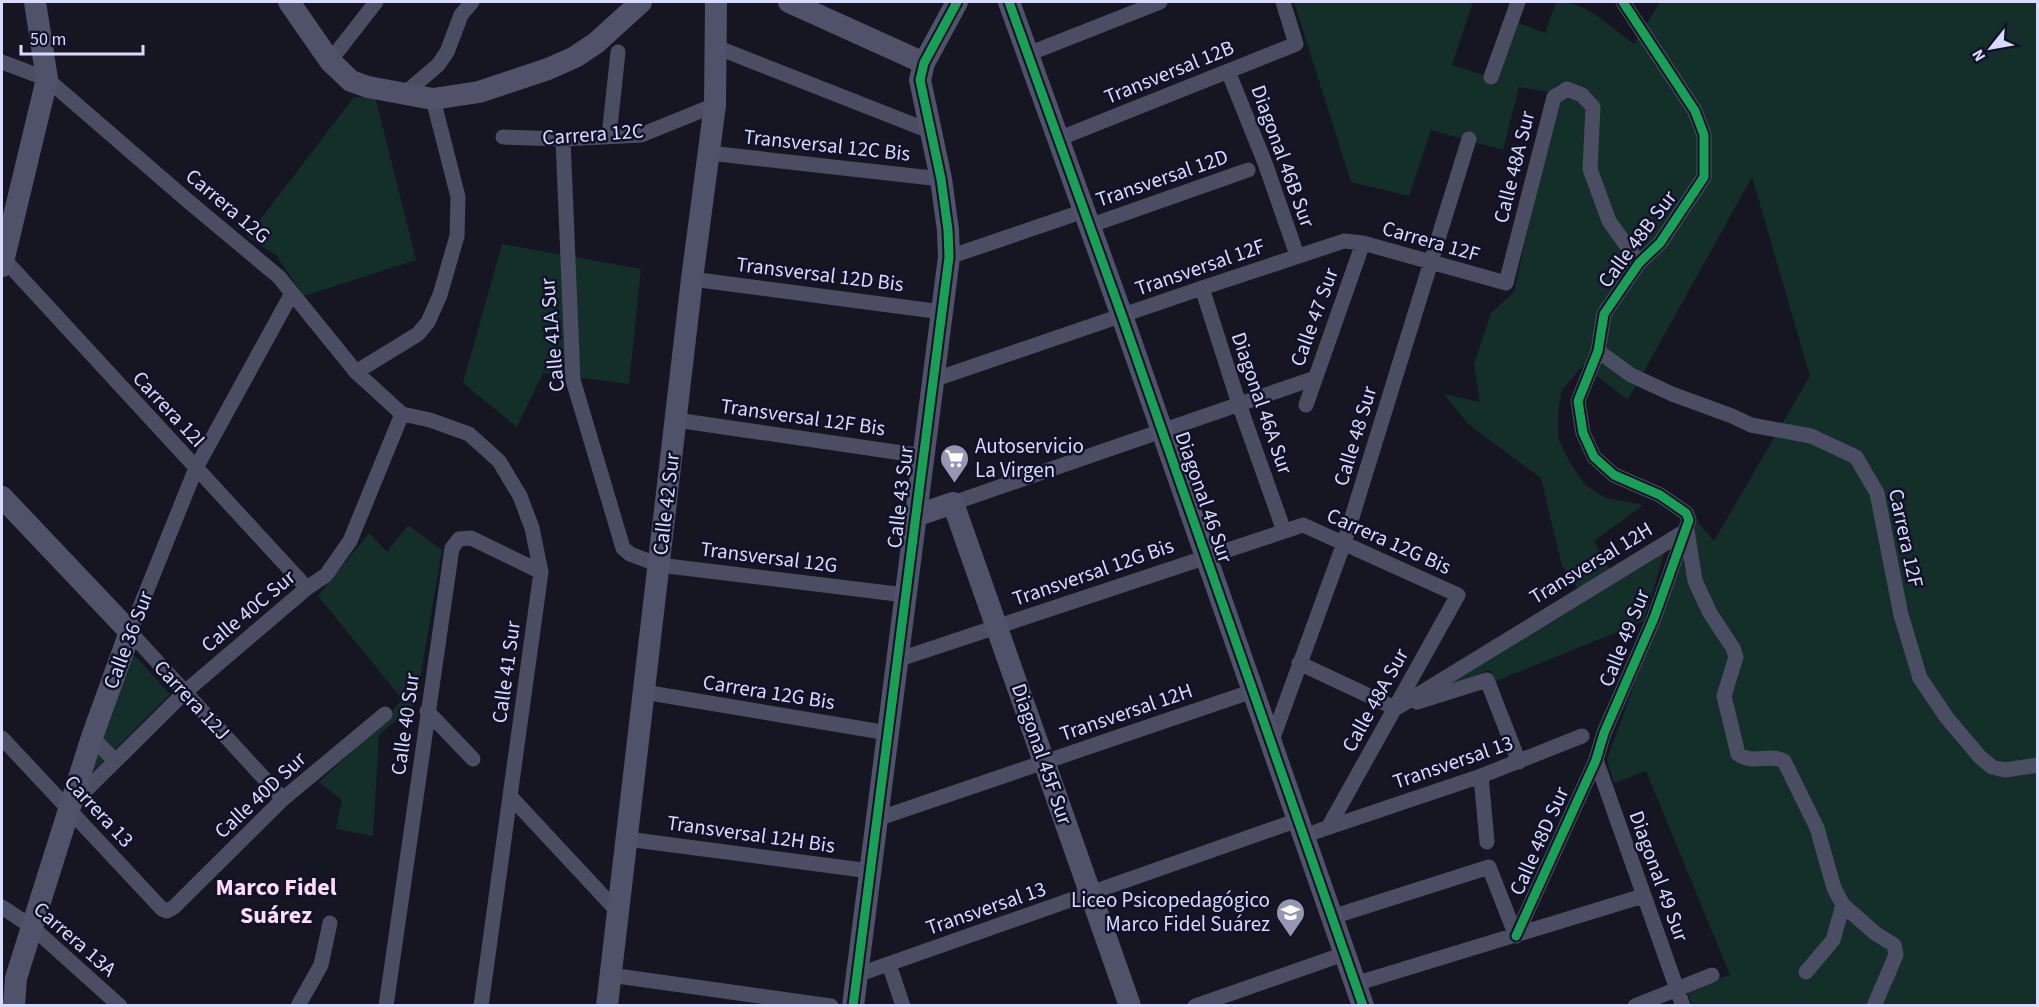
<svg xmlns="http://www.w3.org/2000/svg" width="2039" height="1007" font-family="'Source Sans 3',sans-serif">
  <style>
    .green { fill: #142e2a }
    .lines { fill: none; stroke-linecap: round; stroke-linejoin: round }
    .street { stroke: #4b4e63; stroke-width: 15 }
    .secondary { stroke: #4f5269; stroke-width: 22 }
    .cycleway-casing { stroke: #111128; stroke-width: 13 }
    .cycleway { stroke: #1a9f57; stroke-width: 9 }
    .labels { text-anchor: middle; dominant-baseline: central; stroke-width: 5; stroke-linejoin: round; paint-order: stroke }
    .street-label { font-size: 21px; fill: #d9dbfe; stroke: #111128 }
    .poi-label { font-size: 21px; fill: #d9dbfe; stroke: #111128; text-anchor: start }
    .quarter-label { font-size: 24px; font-weight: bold; fill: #fedbf7; stroke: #111128 }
  </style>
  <rect width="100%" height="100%" fill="#161623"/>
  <path class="green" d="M1294,2H1473L1452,65L1496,79L1516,22L1545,33L1556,2C1589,2 1608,26 1634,44L1660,2H2037V1005H1692L1686,988L1730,975L1646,771L1614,783L1607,759L1695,519L1714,541L1810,376L1752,177L1628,400L1583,365L1562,390L1558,411V438L1569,461L1585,485L1606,498L1643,505L1594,541L1610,569L1578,589L1562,566L1541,478L1468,424L1444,394L1480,402L1474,364L1491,313L1514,292L1560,83L1548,92L1519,87L1503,150L1431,130L1409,196L1351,182Z
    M354,97H375L416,260L304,296L276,255L247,237Z
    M502,244L641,269L629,384L543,373L517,427L463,383Z
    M408,525L442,550L416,703L379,735L373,836L336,829L342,800L319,782L385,721L402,699L318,596L369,533L387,552Z
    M1666,547L1644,621L1496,681L1490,670L1433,691Z
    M131,652L170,694L87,777Z"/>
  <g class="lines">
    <path class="street" d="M716,47L932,132
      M1028,54L1160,2
      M330,61L376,2
      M2,62L47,79L188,201L279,277L356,372L402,414
      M1228,71L1265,163L1297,255
      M1491,77L1518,2
      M404,94L438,65L447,52L461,15L472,2
      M609,136L618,52
      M503,137L563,139L641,135L715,105
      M563,139L573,380L623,548L630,554L659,565L905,595
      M1058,139L1296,44L1283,2
      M709,153L941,179
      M1089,226L1248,170
      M2,257L307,588
      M949,257L1084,211
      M692,279L942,312
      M1202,288L1239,404L1284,531
      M1598,351L1631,375L1672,394L1732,416L1751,425L1811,436L1856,457L1877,493L1901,615L1920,678L1947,718L1980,757L1992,767L2005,770L2038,765
      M356,372L418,334L428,322L440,295L457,236L458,197L433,99
      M933,380L1202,288L1344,241L1363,243L1506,283L1554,97L1567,89L1582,95L1593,107L1590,169L1609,221L1639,263
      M1306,405L1363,243
      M402,414L430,420L469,434L499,461L520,496L532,528L541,572L481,1006
      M676,420L923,456
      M953,503L1315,378
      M1687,530L1695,581L1710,613L1733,648L1736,657L1724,696L1738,754C1753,765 1769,753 1784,761L1817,828L1834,888L1843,905L1875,933L1894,945L1896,955L1874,1006
      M897,660L1303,525L1458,595L1329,826
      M1299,663L1395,708
      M644,692L888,733
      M1417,702L1487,680L1519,762
      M1398,707L1687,530
      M427,711L473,759
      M92,737L115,761
      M2,738L162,909L167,911L174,907L283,799L385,714
      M1271,743L1344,543L1469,139
      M1596,760L1683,1006
      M1481,776L1487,842
      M510,796L618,912
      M283,799L130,632L196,468L292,293
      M74,802L185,692L307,588L326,575L350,541L402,414
      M877,819L1253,691
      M1303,836L1481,776L1582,736
      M627,839L870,871
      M2,907L32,927L120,1006
      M1332,917L1489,867L1516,936
      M1516,936L1596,760L1604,733L1654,618L1689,520L1686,513L1660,495L1614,475L1594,457L1583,433L1578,401L1598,351L1604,314L1639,263L1660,243L1704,177V135L1695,111L1623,2
      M889,964L903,1006
      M1806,972L1833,940L1843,905
      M610,975L831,1006
      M857,975L1298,820
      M1355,984L1643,896
      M298,1006L321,965L330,923
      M386,1006L452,548L459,539L471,538L541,572
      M1195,1006L1344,954
      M1635,1006L1712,975"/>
    <path class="secondary" d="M289,2L330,61L351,81L368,87L433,99L479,92L548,69L575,57L596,43L641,2
      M789,2L924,63
      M1009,2L1122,316L1363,1006
      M2,266L47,79L35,2
      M2,497L130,632L92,737L32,927L16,978L14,1006
      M915,516L953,503L1130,1006
      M607,1006L692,279L715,105L716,2
      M853,1006L949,257L948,230L941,179L920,80L924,63L957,2"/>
    <defs>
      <path id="cycleway" d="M1009,2L1122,316L1363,1006
        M1516,936L1596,760L1604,733L1654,618L1689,520L1686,513L1660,495L1614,475L1594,457L1583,433L1578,401L1598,351L1604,314L1639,263L1660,243L1704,177V135L1695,111L1623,2
        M853,1006L949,257L948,230L941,179L920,80L924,63L957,2"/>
    </defs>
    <use href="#cycleway" class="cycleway-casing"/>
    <use href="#cycleway" class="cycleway"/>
  </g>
  <defs>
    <symbol id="supermarket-pin" viewBox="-11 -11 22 30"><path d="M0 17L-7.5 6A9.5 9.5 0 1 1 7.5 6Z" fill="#9596b1" stroke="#111128"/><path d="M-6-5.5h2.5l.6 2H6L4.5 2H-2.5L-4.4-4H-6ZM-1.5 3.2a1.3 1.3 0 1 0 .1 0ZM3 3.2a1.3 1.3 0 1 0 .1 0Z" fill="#fff"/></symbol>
    <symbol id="school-pin" viewBox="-11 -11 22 30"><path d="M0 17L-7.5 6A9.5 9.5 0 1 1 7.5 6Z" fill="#9596b1" stroke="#111128"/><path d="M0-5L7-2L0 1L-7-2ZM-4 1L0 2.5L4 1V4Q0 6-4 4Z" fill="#fff"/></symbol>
  </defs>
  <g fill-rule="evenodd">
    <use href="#supermarket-pin" x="938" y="442" width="33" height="45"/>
    <use href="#school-pin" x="1274" y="896" width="33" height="45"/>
  </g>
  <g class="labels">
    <g class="street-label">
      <text transform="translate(1169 72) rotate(-22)">Transversal 12B</text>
      <text transform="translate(593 134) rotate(-4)">Carrera 12C</text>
      <text transform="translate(827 145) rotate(6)">Transversal 12C Bis</text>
      <text transform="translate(1283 156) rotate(70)">Diagonal 46B Sur</text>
      <text transform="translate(1514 167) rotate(-76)">Calle 48A Sur</text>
      <text transform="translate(1162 178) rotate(-19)">Transversal 12D</text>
      <text transform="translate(228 206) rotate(40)">Carrera 12G</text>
      <text transform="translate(1637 239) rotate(-53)">Calle 48B Sur</text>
      <text transform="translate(1431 241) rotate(16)">Carrera 12F</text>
      <text transform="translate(1200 267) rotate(-19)">Transversal 12F</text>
      <text transform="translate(820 274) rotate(7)">Transversal 12D Bis</text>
      <text transform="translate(1314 317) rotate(-70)">Calle 47 Sur</text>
      <text transform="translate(552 335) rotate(-95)">Calle 41A Sur</text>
      <text transform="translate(1262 403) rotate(71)">Diagonal 46A Sur</text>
      <text transform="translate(169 409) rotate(47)">Carrera 12I</text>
      <text transform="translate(803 417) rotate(8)">Transversal 12F Bis</text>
      <text transform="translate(1355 436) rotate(-73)">Calle 48 Sur</text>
      <text transform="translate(900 497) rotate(-83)">Calle 43 Sur</text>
      <text transform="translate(1204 497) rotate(71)">Diagonal 46 Sur</text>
      <text transform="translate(666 504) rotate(-83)">Calle 42 Sur</text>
      <text transform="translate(1906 538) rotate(78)">Carrera 12F</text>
      <text transform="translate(1389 541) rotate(24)">Carrera 12G Bis</text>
      <text transform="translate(769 557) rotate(7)">Transversal 12G</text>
      <text transform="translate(1591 563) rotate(-31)">Transversal 12H</text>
      <text transform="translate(1093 572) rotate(-19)">Transversal 12G Bis</text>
      <text transform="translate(248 611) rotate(-40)">Calle 40C Sur</text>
      <text transform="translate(1624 638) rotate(-68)">Calle 49 Sur</text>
      <text transform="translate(128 640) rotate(-69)">Calle 36 Sur</text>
      <text transform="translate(506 672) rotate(-82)">Calle 41 Sur</text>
      <text transform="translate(769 692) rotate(9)">Carrera 12G Bis</text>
      <text transform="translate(192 700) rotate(47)">Carrera 12J</text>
      <text transform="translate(1375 700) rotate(-61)">Calle 48A Sur</text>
      <text transform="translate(1126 712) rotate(-19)">Transversal 12H</text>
      <text transform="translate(405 724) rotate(-82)">Calle 40 Sur</text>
      <text transform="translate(1042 754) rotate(71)">Diagonal 45F Sur</text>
      <text transform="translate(1453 762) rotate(-19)">Transversal 13</text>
      <text transform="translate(260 795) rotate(-43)">Calle 40D Sur</text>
      <text transform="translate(99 811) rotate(47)">Carrera 13</text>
      <text transform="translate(751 834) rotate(8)">Transversal 12H Bis</text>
      <text transform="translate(1539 841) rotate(-66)">Calle 48D Sur</text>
      <text transform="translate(1659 876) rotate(70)">Diagonal 49 Sur</text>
      <text transform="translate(986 908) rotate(-19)">Transversal 13</text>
      <text transform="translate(75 939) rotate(41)">Carrera 13A</text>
    </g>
    <g class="poi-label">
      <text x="975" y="446">Autoservicio<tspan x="975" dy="24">La Virgen</tspan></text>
      <text x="1270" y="900" text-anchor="end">Liceo Psicopedagógico<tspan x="1270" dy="24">Marco Fidel Suárez</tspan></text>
    </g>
    <g class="quarter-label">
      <text x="276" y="887">Marco Fidel<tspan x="276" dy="28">Suárez</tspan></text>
    </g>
  </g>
  <rect width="2039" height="1007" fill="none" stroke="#d9dbfe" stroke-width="6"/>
  <g transform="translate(1991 48) rotate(239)" stroke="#111128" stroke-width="4.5" paint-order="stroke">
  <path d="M0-4.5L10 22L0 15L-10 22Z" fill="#d9dbfe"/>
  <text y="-9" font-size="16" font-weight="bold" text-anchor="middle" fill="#d9dbfe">N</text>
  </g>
  <path d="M21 45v9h122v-9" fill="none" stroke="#d9dbfe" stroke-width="3"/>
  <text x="30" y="45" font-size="18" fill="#d9dbfe" stroke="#111128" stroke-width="4.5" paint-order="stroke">50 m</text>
</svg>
